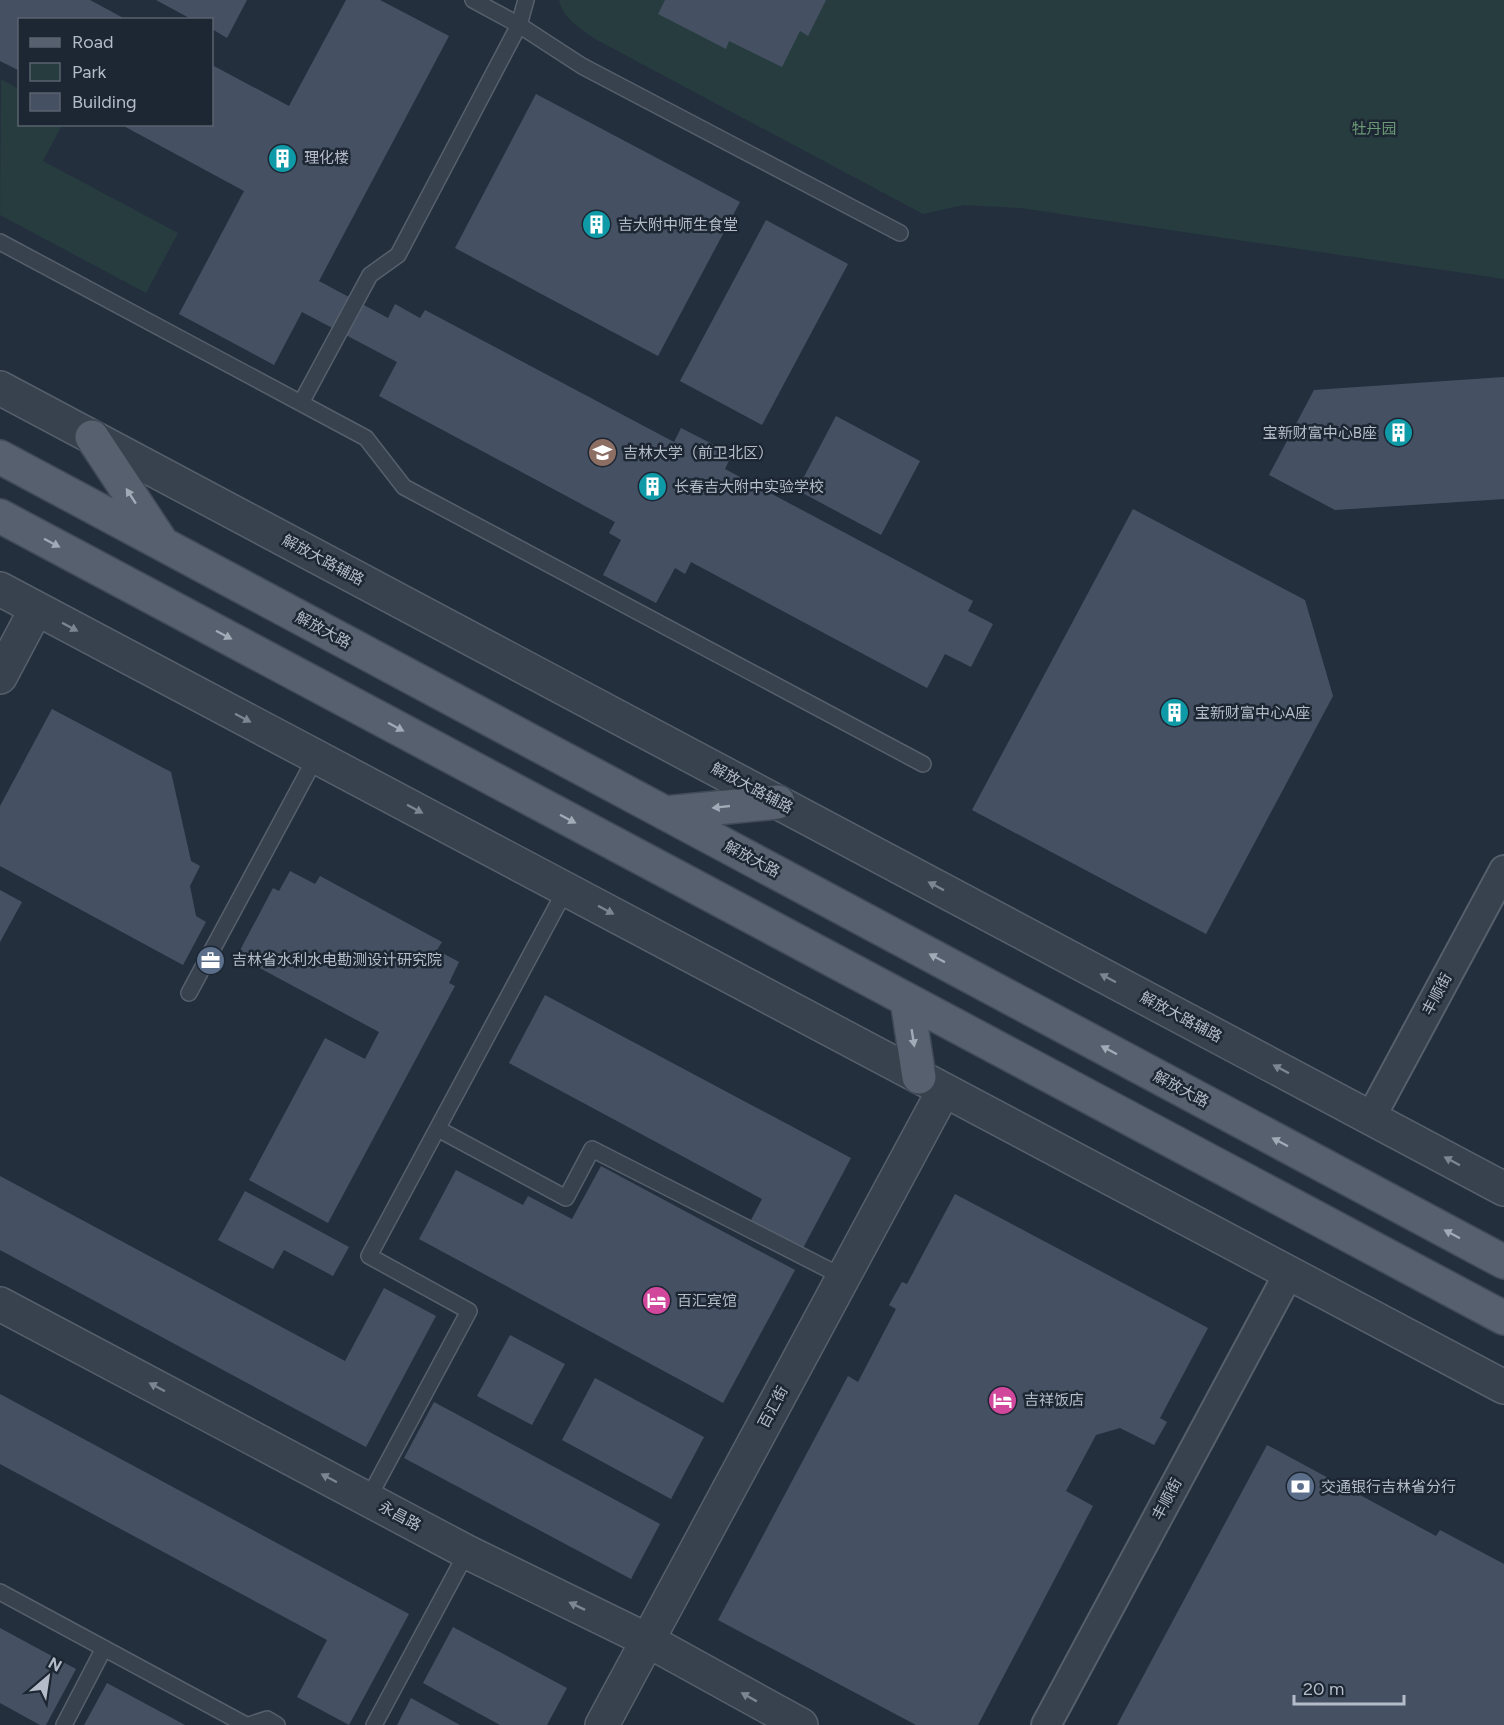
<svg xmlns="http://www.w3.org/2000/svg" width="1504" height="1725" font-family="Figtree,'Noto Sans SC',sans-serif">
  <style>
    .green { fill: #263c3f }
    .building { fill: #455162 }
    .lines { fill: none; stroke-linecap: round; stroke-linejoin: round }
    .service-casing { stroke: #565f6c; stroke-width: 18 }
    .minor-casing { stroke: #565f6c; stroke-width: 32 }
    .tertiary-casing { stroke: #565f6c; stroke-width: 36 }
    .primary-casing { stroke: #414a57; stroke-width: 36 }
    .service { stroke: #38414e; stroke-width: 15 }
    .minor { stroke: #38414e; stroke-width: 28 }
    .tertiary { stroke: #38414e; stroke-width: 33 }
    .primary { stroke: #56606e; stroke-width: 33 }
    .oneway { fill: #a1aab7 }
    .oneway2 { fill: #7c8592 }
    .labels { text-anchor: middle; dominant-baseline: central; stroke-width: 5; stroke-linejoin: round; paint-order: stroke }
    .park-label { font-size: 15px; fill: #6b9a76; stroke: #1d2633 }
    .poi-label { font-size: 15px; fill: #b4bcc9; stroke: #1d2633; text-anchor: start }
    .street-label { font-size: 15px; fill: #b4bcc9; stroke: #1d2633 }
  </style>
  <rect width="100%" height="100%" fill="#242f3e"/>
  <path class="green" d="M559,0H1504V279L1020,208L964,205L923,214L597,40C582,30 563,19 559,0Z
    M1,79L19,89L20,124L62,125L43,161L178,233L146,293L0,215Z"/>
  <path class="building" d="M0,0H90L127,20H20V71L0,61Z
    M156,0H247L227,38L212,29V20H193Z
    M346,0H380L449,36L319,281L388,318L395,304L420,318L425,310L674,442L681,428L732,454L725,469L973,601L968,611L993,624L971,667L945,654L927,688L691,562L685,574L675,568L656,603L603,575L621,540L609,533L615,522L379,396L397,362L302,312L274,365L179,314L244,191L120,124H212V65L289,106Z
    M665,0H826L808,36L800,31L782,67L729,41L726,49L658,14Z
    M536,94L740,202L658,356L455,248Z
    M766,220L848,264L762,425L680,381Z
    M1504,377V499L1335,510L1269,475L1314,390Z
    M836,416L920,461L881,535L797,490Z
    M1133,509L1305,600L1333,696L1206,934L972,810Z
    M52,709L171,772L191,861L200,866L190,886L196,916L206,922L183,965L0,866V806Z
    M290,871L315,884L320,876L442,942L437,950L459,962L449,983L455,986L328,1223L249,1180L325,1038L365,1059L379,1032L237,956L273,888L279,891Z
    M0,890L22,902L0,942Z
    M545,995L851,1158L802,1250L750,1222L762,1199L509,1063Z
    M601,1166L795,1270L723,1403L419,1239L456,1170L523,1205L528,1196L572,1219Z
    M0,1176L345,1361L384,1288L436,1316L366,1447L0,1250Z
    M245,1191L349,1247L333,1276L284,1250L273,1269L218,1240Z
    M955,1194L1208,1328L1160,1418L1167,1422L1154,1445L1120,1428L1096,1435L1066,1491L1093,1506L978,1725H916L718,1620L848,1376L858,1382L896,1309L889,1305L902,1282L907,1284Z
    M510,1335L565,1364L532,1425L477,1396Z
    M595,1378L704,1437L671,1499L562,1440Z
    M0,1394L409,1614L349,1725L297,1697L327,1640L0,1464Z
    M434,1402L660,1524L631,1579L404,1458Z
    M1267,1445L1436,1536L1440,1530L1504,1564V1725H1117Z
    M453,1627L567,1688L547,1725H500L423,1683Z
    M0,1628L76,1669L46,1725H40L0,1703Z
    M107,1683L185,1725H84Z
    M411,1698L460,1725H397Z"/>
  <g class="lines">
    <defs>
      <path id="service" d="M473,0L519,25L582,66L900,233
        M0,242L366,438L404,487L923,764
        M301,403L370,275L398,255L519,25L526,0
        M189,993L316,757
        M438,1129L566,1198L592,1149L843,1277
        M368,1499L469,1311L369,1256L566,889
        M0,1592L246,1725
        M64,1725L104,1648
        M249,1725L267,1719L277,1725
        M374,1725L467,1552"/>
      <path id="minor" d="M1371,1117L1504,870
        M1046,1725L1289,1273"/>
      <path id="tertiary" d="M0,388L1504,1189
        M0,589L1504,1387
        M0,677L36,609
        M0,1304L467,1552L647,1640L801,1725
        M602,1725L944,1090"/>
      <path id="primary" d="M92,437L160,540
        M0,457L1504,1262
        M0,516L1504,1318
        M665,813L778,802
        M907,1000L919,1077"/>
    </defs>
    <use href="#service" class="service-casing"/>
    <use href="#minor" class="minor-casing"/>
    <use href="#tertiary" class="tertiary-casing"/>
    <use href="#primary" class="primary-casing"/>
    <use href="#service" class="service"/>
    <use href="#minor" class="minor"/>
    <use href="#tertiary" class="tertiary"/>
    <use href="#primary" class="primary"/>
  </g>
  <defs><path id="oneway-solid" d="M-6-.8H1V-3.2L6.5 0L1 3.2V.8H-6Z" transform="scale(1.5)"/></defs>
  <g class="oneway">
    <use href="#oneway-solid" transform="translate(131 496) rotate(-123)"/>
    <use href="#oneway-solid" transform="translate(52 543) rotate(28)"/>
    <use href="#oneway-solid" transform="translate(224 635) rotate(28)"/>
    <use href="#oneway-solid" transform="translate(396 727) rotate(28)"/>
    <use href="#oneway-solid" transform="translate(721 807) rotate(174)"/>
    <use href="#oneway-solid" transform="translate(568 819) rotate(28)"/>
    <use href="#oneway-solid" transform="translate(937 958) rotate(-152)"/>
    <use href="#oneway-solid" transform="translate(913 1038) rotate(81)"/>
    <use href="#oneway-solid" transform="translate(1109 1050) rotate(-152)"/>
    <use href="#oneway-solid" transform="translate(1280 1142) rotate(-152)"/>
    <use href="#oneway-solid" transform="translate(1452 1234) rotate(-152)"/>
  </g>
  <g class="oneway2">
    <use href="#oneway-solid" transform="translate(70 627) rotate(28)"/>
    <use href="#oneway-solid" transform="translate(243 718) rotate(28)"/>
    <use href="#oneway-solid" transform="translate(415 809) rotate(28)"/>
    <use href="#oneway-solid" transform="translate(936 886) rotate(-152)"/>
    <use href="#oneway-solid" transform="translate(606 910) rotate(28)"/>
    <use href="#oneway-solid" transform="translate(1108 978) rotate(-152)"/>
    <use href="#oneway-solid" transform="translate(1281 1069) rotate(-152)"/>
    <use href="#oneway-solid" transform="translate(1452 1161) rotate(-152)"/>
    <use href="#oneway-solid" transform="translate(157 1387) rotate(-152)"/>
    <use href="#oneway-solid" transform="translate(329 1478) rotate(-152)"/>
    <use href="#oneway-solid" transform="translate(577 1606) rotate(-154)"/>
    <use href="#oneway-solid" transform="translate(749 1697) rotate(-151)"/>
  </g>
  <defs>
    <symbol id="building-disc" viewBox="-11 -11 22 22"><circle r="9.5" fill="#0f9aa8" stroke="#1d2633"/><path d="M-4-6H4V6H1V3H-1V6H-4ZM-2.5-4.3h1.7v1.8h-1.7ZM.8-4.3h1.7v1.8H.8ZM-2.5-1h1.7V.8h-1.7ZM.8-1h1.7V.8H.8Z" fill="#fff"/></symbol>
    <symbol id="university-disc" viewBox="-11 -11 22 22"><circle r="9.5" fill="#8d6e63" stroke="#1d2633"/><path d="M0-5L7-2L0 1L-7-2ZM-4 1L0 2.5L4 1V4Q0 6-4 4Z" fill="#fff"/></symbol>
    <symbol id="office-disc" viewBox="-11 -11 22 22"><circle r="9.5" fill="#5c6f8a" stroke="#1d2633"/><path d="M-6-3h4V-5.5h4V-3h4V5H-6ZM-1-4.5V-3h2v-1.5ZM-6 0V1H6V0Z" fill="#fff"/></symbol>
    <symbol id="hotel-disc" viewBox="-11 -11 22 22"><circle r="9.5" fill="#d1479c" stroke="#1d2633"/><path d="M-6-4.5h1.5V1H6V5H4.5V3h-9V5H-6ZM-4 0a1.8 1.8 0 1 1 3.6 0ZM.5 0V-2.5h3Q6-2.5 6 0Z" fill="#fff"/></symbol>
    <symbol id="bank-disc" viewBox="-11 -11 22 22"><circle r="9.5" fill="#5c6f8a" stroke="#1d2633"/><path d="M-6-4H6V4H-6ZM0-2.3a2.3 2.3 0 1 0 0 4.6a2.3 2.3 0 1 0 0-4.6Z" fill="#fff"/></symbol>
  </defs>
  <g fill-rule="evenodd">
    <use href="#building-disc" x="266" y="142" width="33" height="33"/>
    <use href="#building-disc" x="580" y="208" width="33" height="33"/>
    <use href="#building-disc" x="1382" y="416" width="33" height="33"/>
    <use href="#university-disc" x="586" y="436" width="33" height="33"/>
    <use href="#building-disc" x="636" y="470" width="33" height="33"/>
    <use href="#building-disc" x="1158" y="696" width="33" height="33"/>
    <use href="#office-disc" x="194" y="944" width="33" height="33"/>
    <use href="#hotel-disc" x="640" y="1284" width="33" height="33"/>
    <use href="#hotel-disc" x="986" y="1384" width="33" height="33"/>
    <use href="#bank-disc" x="1284" y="1470" width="33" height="33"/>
  </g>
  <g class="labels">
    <g class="park-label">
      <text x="1374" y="129">牡丹园</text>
    </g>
    <g class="poi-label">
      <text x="304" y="158">理化楼</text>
      <text x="618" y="225">吉大附中师生食堂</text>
      <text x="1377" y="433" text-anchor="end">宝新财富中心B座</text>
      <text x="623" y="453">吉林大学（前卫北区）</text>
      <text x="674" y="487">长春吉大附中实验学校</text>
      <text x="1195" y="713">宝新财富中心A座</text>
      <text x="232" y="960">吉林省水利水电勘测设计研究院</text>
      <text x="677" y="1301">百汇宾馆</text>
      <text x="1024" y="1400">吉祥饭店</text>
      <text x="1321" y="1487">交通银行吉林省分行</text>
    </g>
    <g class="street-label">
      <text transform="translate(323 560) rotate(28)">解放大路辅路</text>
      <text transform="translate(323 630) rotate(28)">解放大路</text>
      <text transform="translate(752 788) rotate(28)">解放大路辅路</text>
      <text transform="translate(752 859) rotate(28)">解放大路</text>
      <text transform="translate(1437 994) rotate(-62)">丰顺街</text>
      <text transform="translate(1181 1017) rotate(28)">解放大路辅路</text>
      <text transform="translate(1181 1089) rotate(28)">解放大路</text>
      <text transform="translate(773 1407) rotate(-62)">百汇街</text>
      <text transform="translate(1167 1499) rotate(-62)">丰顺街</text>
      <text transform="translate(400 1516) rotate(28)">永昌路</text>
    </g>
  </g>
  <rect x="18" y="18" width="195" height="108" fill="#1d2633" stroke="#59626f" stroke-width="1.5"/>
  <rect x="30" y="38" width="30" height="9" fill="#56606e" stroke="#59626f" stroke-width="1.5"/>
  <text x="72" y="48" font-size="18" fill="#b4bcc9">Road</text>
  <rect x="30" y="63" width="30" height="18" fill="#263c3f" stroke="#59626f" stroke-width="1.5"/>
  <text x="72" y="78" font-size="18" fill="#b4bcc9">Park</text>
  <rect x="30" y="93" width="30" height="18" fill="#455162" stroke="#59626f" stroke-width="1.5"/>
  <text x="72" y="108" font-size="18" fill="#b4bcc9">Building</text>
  <g transform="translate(48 1677) rotate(29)" stroke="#1d2633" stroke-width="4.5" paint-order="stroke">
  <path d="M0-4.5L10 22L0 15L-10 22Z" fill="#b4bcc9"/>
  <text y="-9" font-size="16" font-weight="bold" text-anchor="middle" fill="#b4bcc9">N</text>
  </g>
  <path d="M1294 1695v9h110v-9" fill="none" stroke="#b4bcc9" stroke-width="3"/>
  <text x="1303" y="1695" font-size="18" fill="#b4bcc9" stroke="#1d2633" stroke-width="4.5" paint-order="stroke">20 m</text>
</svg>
